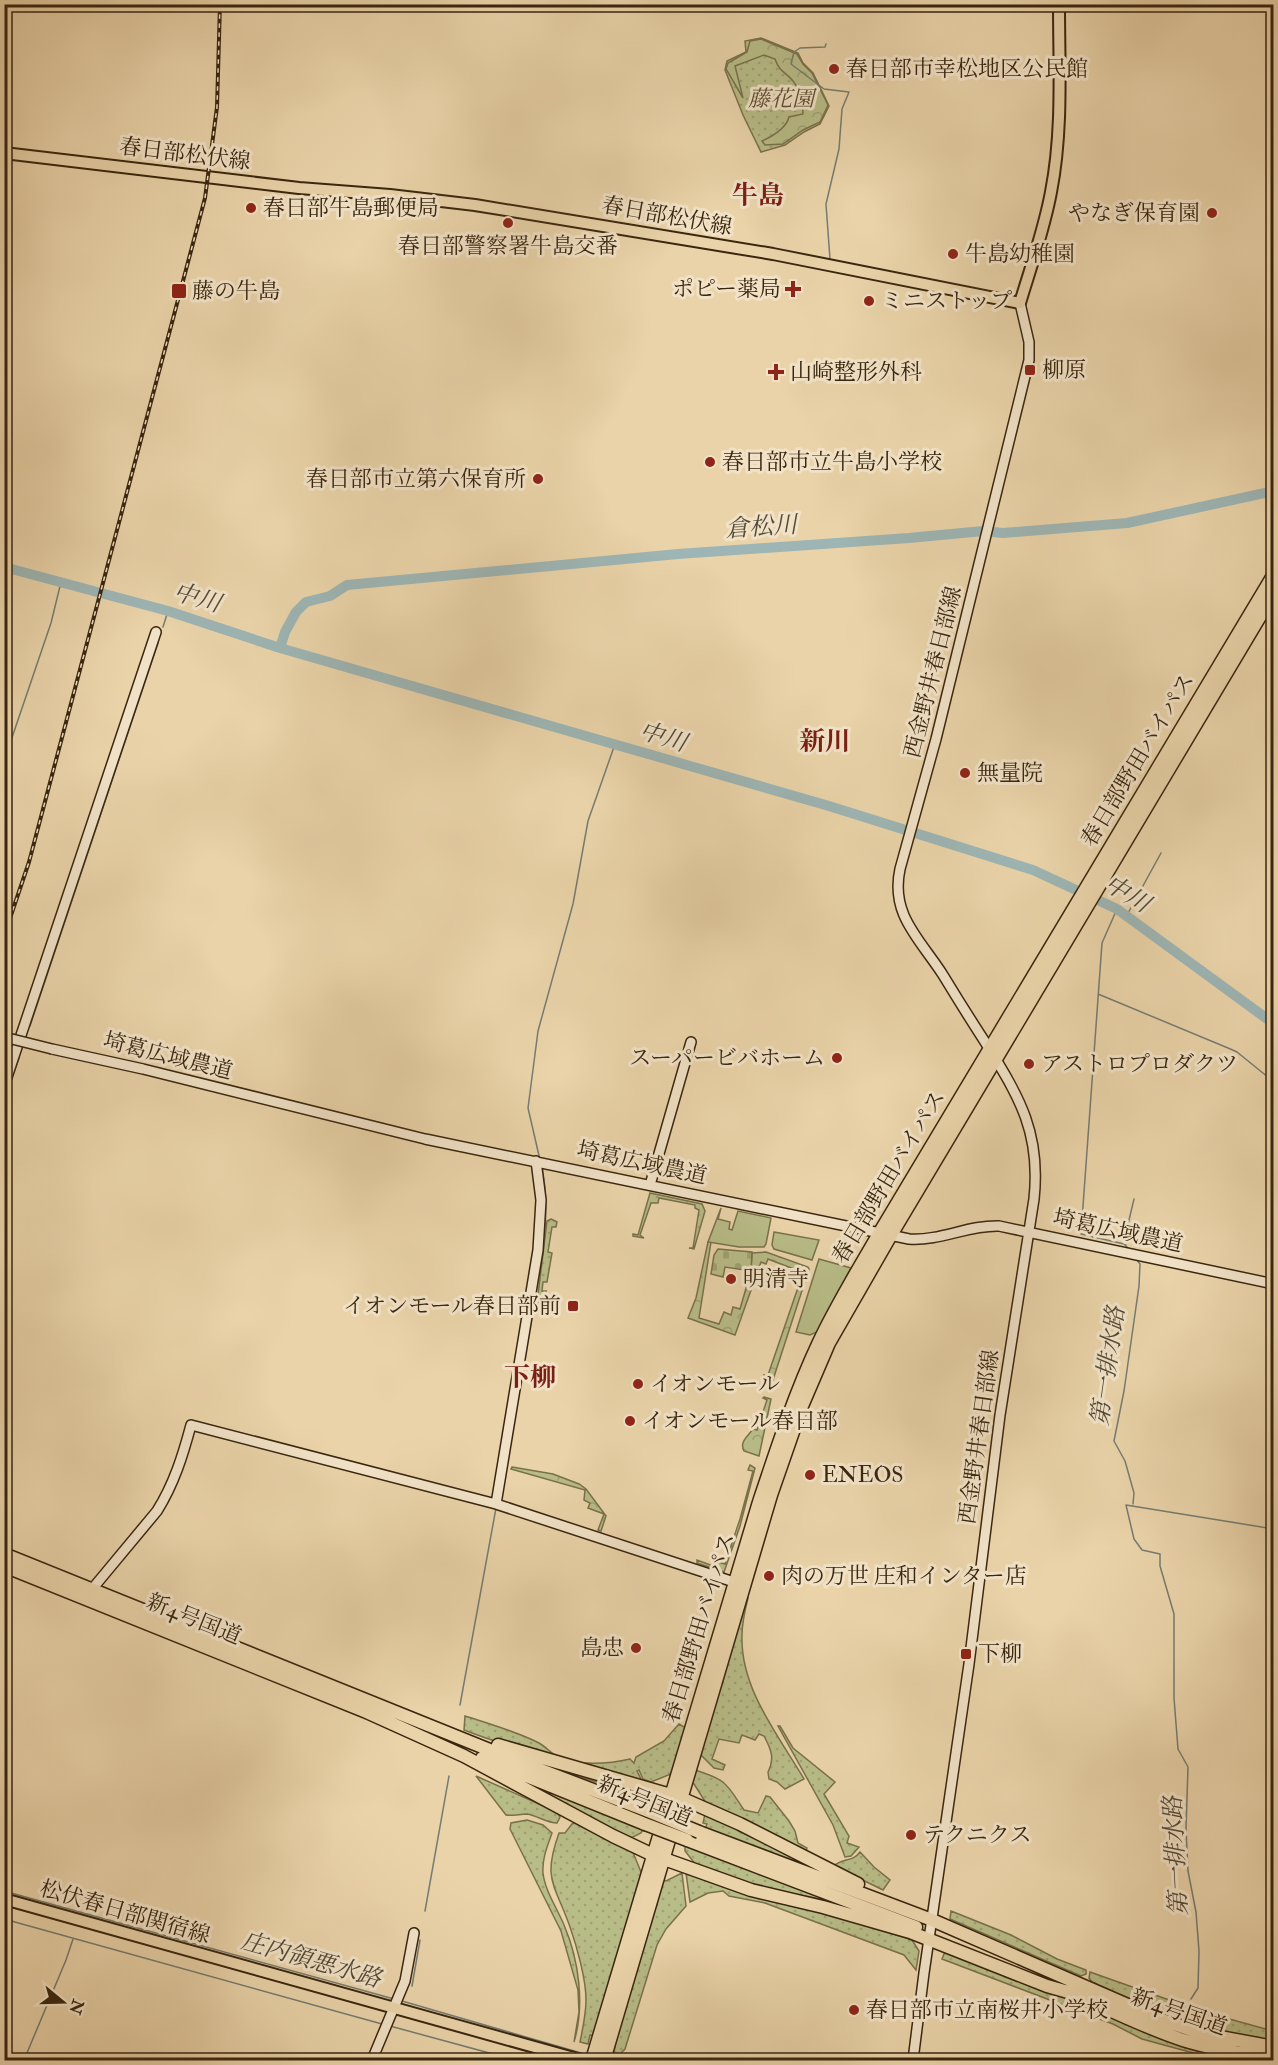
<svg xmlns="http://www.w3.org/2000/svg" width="1278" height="2065" font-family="'IM FELL Double Pica','Noto Serif JP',serif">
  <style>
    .grass { fill: url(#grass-dots); stroke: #79714b; stroke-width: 1.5 }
    .forest { fill: url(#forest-crowns); stroke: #79714b; stroke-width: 1.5 }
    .cemetery { fill: url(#cemetery-stones); stroke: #79714b; stroke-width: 1.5 }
    .park { fill: #b8bc87; stroke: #79714b; stroke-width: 1.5 }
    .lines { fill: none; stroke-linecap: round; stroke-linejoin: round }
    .stream { stroke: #757c72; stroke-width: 1.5 }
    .river { stroke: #9db5b4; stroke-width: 10 }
    .secondary-casing { stroke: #3a260f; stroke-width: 12 }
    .primary-casing { stroke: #3a260f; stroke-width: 14 }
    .highway-casing { stroke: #3a260f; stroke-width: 15 }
    .secondary { stroke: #f1e2c7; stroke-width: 9 }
    .primary { stroke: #ead3a9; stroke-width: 10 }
    .highway { stroke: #ead3a9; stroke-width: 12 }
    .rail-casing { stroke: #3a260f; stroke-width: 4 }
    .rail { stroke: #f1e2c7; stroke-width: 1.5; stroke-dasharray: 4.5; stroke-linecap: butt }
    .secondary-bridge-casing { stroke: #3a260f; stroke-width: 12; stroke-linecap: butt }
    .highway-bridge-casing { stroke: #3a260f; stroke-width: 15; stroke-linecap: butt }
    .secondary-bridge { stroke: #f1e2c7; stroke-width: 9 }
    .highway-bridge { stroke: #ead3a9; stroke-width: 12 }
    .poi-dot { fill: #8f2418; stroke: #f1e2c7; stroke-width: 2 }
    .labels { text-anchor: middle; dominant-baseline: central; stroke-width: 6; stroke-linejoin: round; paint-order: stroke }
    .poi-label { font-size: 22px; fill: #3a260f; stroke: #f1e2c7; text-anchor: start }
    .park-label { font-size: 22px; font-style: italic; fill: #5a4c2d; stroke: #f1e2c7 }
    .street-label { font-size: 22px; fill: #3a260f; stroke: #f1e2c7 }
    .water-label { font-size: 24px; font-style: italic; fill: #534a38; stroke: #f1e2c7 }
    .quarter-label { font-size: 26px; font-weight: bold; fill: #7a1f14; stroke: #f1e2c7 }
  </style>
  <defs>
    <pattern id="grass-dots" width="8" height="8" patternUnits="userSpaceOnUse" patternTransform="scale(1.5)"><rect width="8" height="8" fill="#b8bc87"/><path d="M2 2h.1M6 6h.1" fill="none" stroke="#9fa173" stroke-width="1.8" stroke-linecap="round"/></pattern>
    <pattern id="forest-crowns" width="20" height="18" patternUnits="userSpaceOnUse" patternTransform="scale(1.5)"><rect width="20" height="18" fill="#b8bc87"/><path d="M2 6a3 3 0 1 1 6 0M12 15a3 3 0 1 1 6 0" fill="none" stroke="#9fa173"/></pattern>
    <pattern id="cemetery-stones" width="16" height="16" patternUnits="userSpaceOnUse" patternTransform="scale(1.5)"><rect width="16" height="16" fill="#b8bc87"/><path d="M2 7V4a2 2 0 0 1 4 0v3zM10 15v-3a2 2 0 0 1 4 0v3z" fill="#9fa173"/></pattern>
  </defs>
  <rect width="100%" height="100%" fill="#ead3a9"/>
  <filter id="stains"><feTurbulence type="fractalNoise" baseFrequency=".00333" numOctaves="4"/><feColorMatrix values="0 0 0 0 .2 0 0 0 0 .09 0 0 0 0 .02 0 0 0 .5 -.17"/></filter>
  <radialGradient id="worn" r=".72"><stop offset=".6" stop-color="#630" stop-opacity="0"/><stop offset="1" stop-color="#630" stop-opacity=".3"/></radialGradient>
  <path class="grass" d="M761,38L798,53L803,63L813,73L829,106L820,124L804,132L785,145L761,152L743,115L725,70L727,61L746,52L745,41Z
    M650,1193L702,1204L705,1211L694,1249L689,1248H693L699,1210L695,1208V1205L659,1198L658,1203H651L640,1235L644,1238L633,1236V1234L638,1235Z
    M551,1219L557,1222L556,1227H552L548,1252L552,1253L547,1282H543L542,1291H546L543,1304L537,1303L547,1221Z
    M746,1598H748C745,1610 742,1622 742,1635C740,1688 778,1735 804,1779L785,1789L777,1782L769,1779L768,1772C775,1758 771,1749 764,1736L759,1734L755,1740L742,1735L739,1743L719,1739L712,1759L725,1765L723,1770L714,1768L700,1754Z
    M465,1716C490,1724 515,1731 539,1743C546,1747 551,1753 558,1757C575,1766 610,1764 630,1759L634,1763L636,1757L664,1741L679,1724L686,1728L671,1774L651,1782L643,1779L639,1770L637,1771L642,1781C582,1766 521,1752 464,1730Z
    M778,1726H780L793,1748L835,1782L824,1794L849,1836L847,1843L859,1847L851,1856L845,1857L833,1825Z
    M515,1754L570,1774L650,1798L651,1803L648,1802L647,1805Z
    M494,1768L644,1828L641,1833L629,1839Z
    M695,1770C727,1780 726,1783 744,1810L758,1813L766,1796L770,1797L789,1821L795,1831L798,1843L807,1848L806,1851L706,1803L694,1784L691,1783Z
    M476,1776L557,1812L560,1817L557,1823C547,1823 538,1816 527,1814C520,1814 513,1816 506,1815Z
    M705,1814L720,1820L818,1870L705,1829L707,1824L703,1823Z
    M527,1820L543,1825L552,1833C547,1847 542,1859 543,1873C545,1891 557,1908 564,1925C579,1960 585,2005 574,2042L579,2012L578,1990L561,1931L510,1829L511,1823Z
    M575,1823L632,1850L641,1872L643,1873L596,2036L590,2035L588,2044L580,2042C583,2028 586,2014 586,2000C586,1979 577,1947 570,1927C555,1884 542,1880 559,1833H565L572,1824Z
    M685,1845L836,1902L747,1885L696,1865L685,1851Z
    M860,1852L874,1867L890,1880L883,1890L834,1866C842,1858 853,1862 860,1852Z
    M682,1873L686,1906L666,1929L657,1945L625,2049L620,2054L614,2052L619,2024L663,1880L666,1881Z
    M686,1873C760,1899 837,1915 912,1940L919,1951L916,1970L904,1955L765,1903L729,1896L723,1891L708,1893L690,1902Z
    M951,1911L1011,1935L1057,1959L1086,1970V1974L1081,1976L950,1919Z
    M946,1949L1197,2048V2054L1142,2039L1113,2024L950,1962L942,1959Z
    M1090,1972L1192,2008L1194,2026L1151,2009L1092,1982L1089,1978Z
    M1193,2009L1273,2031V2043L1195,2026Z"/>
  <path class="forest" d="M761,39L797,54L803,64L812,73L828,105L820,122L803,130L783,144L765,145L762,141C773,136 786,129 789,117L803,114C803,103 801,90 793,81C785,71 780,73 775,59L764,55L735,66L743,98L726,69L728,63L747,52L750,41Z
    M708,1242H711L699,1318L719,1324L724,1312L731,1315L733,1307L740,1309L751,1271L752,1253L766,1252L808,1267L809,1269L770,1389L767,1388L764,1375H768L802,1276L798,1275L799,1271L768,1259L766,1264L761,1262L735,1335L688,1318L696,1298Z
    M764,1397L771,1399L759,1456L744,1451C739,1442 748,1436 753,1429L757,1430L767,1400L763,1398Z
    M750,1465L755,1468L740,1526L724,1572L697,1563V1560L716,1567L718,1562L725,1564L740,1519L753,1471L748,1470Z
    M512,1467L553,1474L579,1484L586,1489L606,1516L601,1531L598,1530L604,1514L588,1508L590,1503L584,1500L585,1490L511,1469Z"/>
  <path class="cemetery" d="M718,1249L752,1252L751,1271L725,1267L723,1277L711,1274L714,1255Z"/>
  <path class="park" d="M721,1208L718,1219L730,1222L729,1229L732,1230L738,1211L771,1218L766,1244L764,1247H739L708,1242Z
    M774,1232L819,1240L812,1260L774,1249L772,1245Z
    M819,1259L851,1268L817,1332L810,1335L796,1332Z"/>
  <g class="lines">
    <path class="stream" d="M826,44L825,47L800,48L794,52L791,64L824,89L849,92L842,109L839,149L826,204L830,259
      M163,627L168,611
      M4,761L51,623L61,582
      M1117,909L1102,943L1081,1234L1124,1244L1130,1250
      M1127,915L1161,853
      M1098,994L1228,1048L1237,1052L1274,1082
      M30,1026L158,643
      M4,1100L19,1058
      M540,1160L528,1108L538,1031L573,904L588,821L615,744
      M1126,1244L1125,1237L1134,1199
      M537,1285C544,1246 550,1207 542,1168
      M1133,1504L1134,1493L1125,1461L1114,1441L1124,1391L1139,1286L1140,1264L1136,1259
      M460,1705L496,1508
      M4,1891L394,1999
      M425,1911L449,1776
      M4,1919L382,2024
      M412,1986L420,1940
      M1191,1999L1198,1988L1199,1951L1196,1912L1188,1871L1186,1829L1188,1767L1178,1749L1174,1698V1614L1160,1566V1554L1142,1550L1134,1539L1126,1505L1274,1529
      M402,2001L588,2055
      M390,2026L515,2060
      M24,2060L66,1960L73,1939"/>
    <path class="river" d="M4,567L168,611L280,648L829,806L1033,870L1117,909L1274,1024
      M280,648L285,632L296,612L306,602L330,596L347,585L678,554L909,538L983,531L1003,533L1127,523L1274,491"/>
    <defs>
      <path id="secondary" d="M52,1049L143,1069L425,1139L909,1239C941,1241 968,1225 999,1226L1274,1284
        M4,1086L156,632
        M650,1185L691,1042
        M496,1504L538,1250L541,1200L536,1161
        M88,1594L157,1511C174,1484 183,1455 191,1425L496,1504L740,1584
        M372,2060L405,1981L414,1933
        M913,2060L924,1973L969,1664L1000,1415L1034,1199C1041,1134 1020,1098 987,1045C972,1022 957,998 943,975C920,939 890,915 900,869L936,739L1029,360V342L1020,303"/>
      <path id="primary" d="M4,153L299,188L390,195L475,205L773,254L1020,303C1031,266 1044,230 1051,192C1063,131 1059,67 1059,4
        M4,1899L581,2060"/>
      <path id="highway" d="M4,1554L512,1759L648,1811
        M4,1566L369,1713
        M362,1710L464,1756L613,1836L653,1855L751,1890L823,1907L910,1932L1047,1986L1075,1994
        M498,1745L681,1798L740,1824L858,1884
        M482,1758L645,1824
        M699,1832L932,1920L1162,2020L1204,2034L1274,2047
        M687,1840L916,1927
        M1068,1991C1106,2008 1143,2027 1183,2040C1212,2049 1243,2054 1274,2058
        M571,2060L572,2058
        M592,2060L759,1502C777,1448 795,1393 819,1342C837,1304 859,1268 880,1232L1274,574
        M604,2060L771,1495L802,1406L829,1343L891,1235L1274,593"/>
    </defs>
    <use href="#secondary" class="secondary-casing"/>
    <use href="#primary" class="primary-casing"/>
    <use href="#highway" class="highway-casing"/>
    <use href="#secondary" class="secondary"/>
    <use href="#primary" class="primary"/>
    <use href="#highway" class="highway"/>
    <defs>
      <path id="rail" d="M4,936L29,862L205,198L217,107L220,4"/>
    </defs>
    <use href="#rail" class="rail-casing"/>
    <use href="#rail" class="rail"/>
    <defs>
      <path id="secondary-bridge" d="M4,1037L52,1049"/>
      <path id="highway-bridge" d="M648,1811L699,1832
        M645,1824L687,1840"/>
    </defs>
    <use href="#secondary-bridge" class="secondary-bridge-casing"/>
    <use href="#highway-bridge" class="highway-bridge-casing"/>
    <use href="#secondary-bridge" class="secondary-bridge"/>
    <use href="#highway-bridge" class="highway-bridge"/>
  </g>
  <g class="poi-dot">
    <circle cx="834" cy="69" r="6"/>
    <circle cx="251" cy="208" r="6"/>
    <circle cx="1212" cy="213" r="6"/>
    <circle cx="508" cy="223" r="6"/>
    <circle cx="953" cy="254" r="6"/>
    <path d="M790 280h6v6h6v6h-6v6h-6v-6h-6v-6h6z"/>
    <rect x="171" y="283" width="16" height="16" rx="3"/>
    <circle cx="869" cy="301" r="6"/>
    <rect x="1024" y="364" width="12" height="12" rx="3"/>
    <path d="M773 363h6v6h6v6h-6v6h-6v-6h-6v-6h6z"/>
    <circle cx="710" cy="462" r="6"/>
    <circle cx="538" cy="479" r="6"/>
    <circle cx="965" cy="773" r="6"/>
    <circle cx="837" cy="1058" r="6"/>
    <circle cx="1029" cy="1064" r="6"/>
    <circle cx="731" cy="1279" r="6"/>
    <rect x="567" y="1300" width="12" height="12" rx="3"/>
    <circle cx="638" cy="1384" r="6"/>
    <circle cx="630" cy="1421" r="6"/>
    <circle cx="810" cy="1475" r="6"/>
    <circle cx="769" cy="1576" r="6"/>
    <circle cx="636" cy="1648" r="6"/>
    <rect x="960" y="1648" width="12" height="12" rx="3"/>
    <circle cx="911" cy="1835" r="6"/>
    <circle cx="854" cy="2010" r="6"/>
  </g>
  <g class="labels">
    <g class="poi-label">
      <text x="846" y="69">春日部市幸松地区公民館</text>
      <text x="263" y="208">春日部牛島郵便局</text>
      <text x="1200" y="213" text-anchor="end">やなぎ保育園</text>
      <text x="508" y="246" text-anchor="middle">春日部警察署牛島交番</text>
      <text x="965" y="254">牛島幼稚園</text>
      <text x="781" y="289" text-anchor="end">ポピー薬局</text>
      <text x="192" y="291">藤の牛島</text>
      <text x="881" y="301">ミニストップ</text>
      <text x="1042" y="370">柳原</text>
      <text x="790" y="372">山崎整形外科</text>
      <text x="722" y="462">春日部市立牛島小学校</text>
      <text x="526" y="479" text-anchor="end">春日部市立第六保育所</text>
      <text x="977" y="773">無量院</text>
      <text x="825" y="1058" text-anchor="end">スーパービバホーム</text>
      <text x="1041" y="1064">アストロプロダクツ</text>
      <text x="743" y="1279">明清寺</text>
      <text x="561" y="1306" text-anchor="end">イオンモール春日部前</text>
      <text x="650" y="1384">イオンモール</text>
      <text x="642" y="1421">イオンモール春日部</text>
      <text x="822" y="1475">ENEOS</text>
      <text x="781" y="1576">肉の万世 庄和インター店</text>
      <text x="624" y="1648" text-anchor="end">島忠</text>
      <text x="978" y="1654">下柳</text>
      <text x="923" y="1835">テクニクス</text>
      <text x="866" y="2010">春日部市立南桜井小学校</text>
    </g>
    <g class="park-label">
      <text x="781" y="99">藤花園</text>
    </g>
    <g class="street-label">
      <text transform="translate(185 154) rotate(7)">春日部松伏線</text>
      <text transform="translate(667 216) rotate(10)">春日部松伏線</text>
      <text transform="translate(933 672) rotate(-76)">西金野井春日部線</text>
      <text transform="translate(1138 760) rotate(-59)">春日部野田バイパス</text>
      <text transform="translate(168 1056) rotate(14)">埼葛広域農道</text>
      <text transform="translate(642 1163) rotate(12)">埼葛広域農道</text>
      <text transform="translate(889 1177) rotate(-59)">春日部野田バイパス</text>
      <text transform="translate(1118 1231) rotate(12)">埼葛広域農道</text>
      <text transform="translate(979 1437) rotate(-82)">西金野井春日部線</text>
      <text transform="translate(194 1619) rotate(22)">新4号国道</text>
      <text transform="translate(699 1628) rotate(-73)">春日部野田バイパス</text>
      <text transform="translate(645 1801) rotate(22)">新4号国道</text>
      <text transform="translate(125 1912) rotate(16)">松伏春日部関宿線</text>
      <text transform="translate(1179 2012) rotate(19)">新4号国道</text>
    </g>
    <g class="water-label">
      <text transform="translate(761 527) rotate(-4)">倉松川</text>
      <text transform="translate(197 598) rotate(16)">中川</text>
      <text transform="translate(663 737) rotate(17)">中川</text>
      <text transform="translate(1127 894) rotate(31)">中川</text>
      <text transform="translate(1108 1366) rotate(-82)">第一排水路</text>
      <text transform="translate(1176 1856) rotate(-93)">第一排水路</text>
      <text transform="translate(311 1960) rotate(16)">庄内領悪水路</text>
    </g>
    <g class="quarter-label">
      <text x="758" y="196">牛島</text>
      <text x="825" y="742">新川</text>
      <text x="530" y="1378">下柳</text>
    </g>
  </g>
  <rect width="1278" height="2065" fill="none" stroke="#ead3a9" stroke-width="24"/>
  <rect x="6" y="6" width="1266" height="2053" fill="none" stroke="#3a260f" stroke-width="3"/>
  <rect x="12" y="12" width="1254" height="2041" fill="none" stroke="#3a260f" stroke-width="1.5"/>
  <g transform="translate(63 2002) rotate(109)" stroke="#f1e2c7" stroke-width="4.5" paint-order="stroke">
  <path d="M0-4.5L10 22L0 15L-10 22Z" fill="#3a260f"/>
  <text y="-9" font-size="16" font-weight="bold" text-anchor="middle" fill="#3a260f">N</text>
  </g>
  <rect width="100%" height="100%" filter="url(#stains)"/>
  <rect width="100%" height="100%" fill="url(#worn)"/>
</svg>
